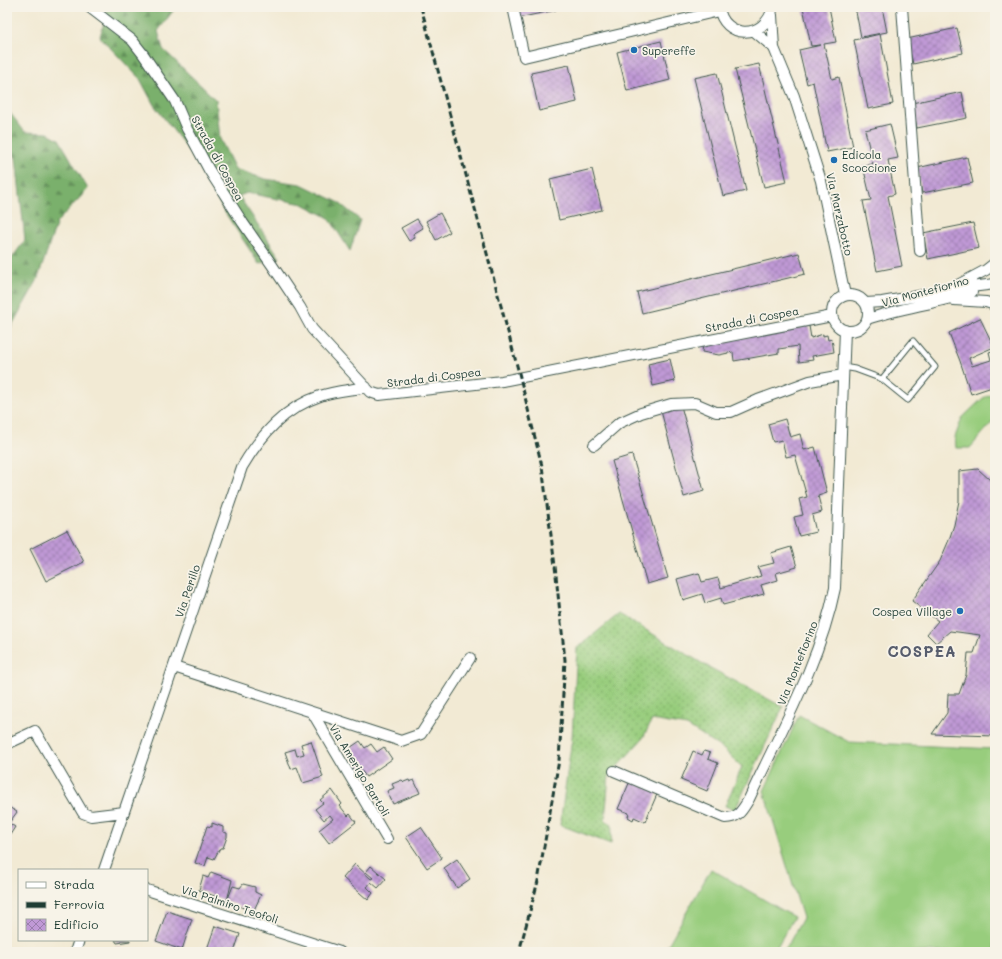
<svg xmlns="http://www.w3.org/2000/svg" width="1002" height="959" font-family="Mali,sans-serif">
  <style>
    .grass { fill: #98cd7d; stroke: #5c8558 }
    .forest { fill: url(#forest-firs); stroke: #4c7650 }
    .garden { fill: url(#garden-dots); stroke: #5c8558 }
    .building { fill: url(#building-cross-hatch) }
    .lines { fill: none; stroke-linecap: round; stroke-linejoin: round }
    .service-casing { stroke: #3f574c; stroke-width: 7 }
    .minor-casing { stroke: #3f574c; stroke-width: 12 }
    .service { stroke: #fff; stroke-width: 5 }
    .minor { stroke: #fff; stroke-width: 10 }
    .rail { stroke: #1f3d34; stroke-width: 3; stroke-dasharray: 6 3; stroke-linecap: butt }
    .poi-dot { fill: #1f6fb2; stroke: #f7f3e8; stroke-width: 1.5 }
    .labels { text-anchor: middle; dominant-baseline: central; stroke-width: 3.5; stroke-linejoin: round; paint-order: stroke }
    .poi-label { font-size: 11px; fill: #1f3d34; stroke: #f7f3e8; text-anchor: start }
    .street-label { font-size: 11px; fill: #1f3d34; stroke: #f7f3e8 }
    .district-label { font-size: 15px; font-weight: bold; letter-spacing: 1px; fill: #575d6d; stroke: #f7f3e8 }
  </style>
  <defs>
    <pattern id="forest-firs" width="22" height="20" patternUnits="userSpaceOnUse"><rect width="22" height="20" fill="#7ab06c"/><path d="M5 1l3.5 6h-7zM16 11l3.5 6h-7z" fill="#63905a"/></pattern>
    <pattern id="garden-dots" width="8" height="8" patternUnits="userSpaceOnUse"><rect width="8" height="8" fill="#98cd7d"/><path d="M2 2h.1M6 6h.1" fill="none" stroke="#7ba867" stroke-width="1.8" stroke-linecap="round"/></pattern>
    <pattern id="building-cross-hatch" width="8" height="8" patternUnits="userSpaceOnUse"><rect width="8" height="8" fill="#c099d6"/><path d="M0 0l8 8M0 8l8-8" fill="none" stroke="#9b7eae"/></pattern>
  </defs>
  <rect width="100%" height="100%" fill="#f7f3e8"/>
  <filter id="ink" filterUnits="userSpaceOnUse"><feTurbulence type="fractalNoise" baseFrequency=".025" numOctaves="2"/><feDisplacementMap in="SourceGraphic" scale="8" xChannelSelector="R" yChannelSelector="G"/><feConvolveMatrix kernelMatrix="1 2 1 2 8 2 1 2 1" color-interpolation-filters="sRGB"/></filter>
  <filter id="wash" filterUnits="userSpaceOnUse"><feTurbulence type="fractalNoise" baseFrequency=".012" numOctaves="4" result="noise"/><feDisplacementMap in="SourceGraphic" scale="16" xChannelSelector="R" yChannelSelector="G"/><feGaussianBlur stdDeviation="0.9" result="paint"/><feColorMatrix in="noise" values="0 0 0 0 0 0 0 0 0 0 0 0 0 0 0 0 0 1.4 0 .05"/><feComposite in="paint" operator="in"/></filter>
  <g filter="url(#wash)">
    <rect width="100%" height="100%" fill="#f2ead4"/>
    <path class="grass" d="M995,393V419L970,448H956L955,437L962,418L983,398Z
      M799,715L849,742L995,749V952H784L803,918L764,791Z
      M711,869L794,917L774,952H664Z"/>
    <path class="forest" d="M108,7H176L158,31L163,49L216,100L220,139L235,169L265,179L301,184L338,202L360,220L350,251L329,218L303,204L247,193L239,196L280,258L259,264L222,208L192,155L154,105L140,79L100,37Z
      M7,109L25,132L48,133L59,139L88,189L57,222L37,281L7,334V265L25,240L16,158L7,148Z"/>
    <path class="garden" d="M619,614L705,665L783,707L735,810L725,806L742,767L723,749L687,726L652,720L643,738L609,776L605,820L612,824L611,844L560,825L572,738L577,648Z"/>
    <g id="blocks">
      <path class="building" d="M516,7H555L556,10L518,18Z
        M803,7H829L836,42L824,44L832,79L839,77L853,147L827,152L813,82L807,84L799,50L821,45L811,46Z
        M855,7H882L887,32L861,37Z
        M957,28L963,53L913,64L907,39Z
        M880,34L893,104L868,109L854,40Z
        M661,41L670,80L627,91L617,52Z
        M759,64L787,182L764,187L735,69Z
        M569,65L577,102L539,111L531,73Z
        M717,73L746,191L723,196L694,78Z
        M962,92L967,118L917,128L912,103Z
        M890,124L898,158L888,160L895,194L888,196L902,266L877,271L863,201L871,200L863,166L873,164L865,130Z
        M967,157L973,183L922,193L917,168Z
        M592,169L602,210L559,220L550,179Z
        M440,213L450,232L436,240L426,221Z
        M417,219L423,228L413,234L415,238L409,241L401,228Z
        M973,223L979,248L928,259L923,233Z
        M799,253L805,274L642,313L637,292Z
        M980,318L994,347L969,358L972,366L991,360L989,352L995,350V386L971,394L960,361L949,333Z
        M809,326L811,338L823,334V336L827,335L828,340L832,339L834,352L812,356L813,360L799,362L798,346L779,349V353L734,361L733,352L719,355L702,352L703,344Z
        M670,359L675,381L653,386L648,364Z
        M681,406L704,491L684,497L661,411Z
        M785,419L790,437L800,434L804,450L815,447L827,493L818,496L822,512L812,515L816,532L799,536L794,517L803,515L799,499L807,497L795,455L786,457L782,440L773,442L768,424Z
        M632,455L668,578L647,584L612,461Z
        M978,469L990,480L995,481V736L932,734L947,713L948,694H959L966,675L968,653H974L980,635L950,631L936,643L927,634L938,621L912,601L940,561L949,540L954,525L959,501V471Z
        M67,530L84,562L46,581L30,549Z
        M791,547L797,567L776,573L778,580L761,585L764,594L723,605L721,598L705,603L702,594L683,600L677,579L699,573L702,582L718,578L721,588L761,576L758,567L774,563L771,553Z
        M311,741L323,777L303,783L297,767L291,769L285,752L295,749L297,756L304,754L301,744Z
        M360,741L365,748L371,744L377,752L384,747L392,759L366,777L347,750Z
        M693,751L702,755L704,751L710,753L708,759L718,763L707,791L681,780Z
        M402,780L404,782L409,780L410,782L414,780L420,793L393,804L387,791L394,788L392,784Z
        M630,781L658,792L645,822L634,817L633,820L628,817L629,813L618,809Z
        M332,790L342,804L340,806L348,816L350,814L356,822L329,843L319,830L333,819L330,815L324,820L315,809L323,803L320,800Z
        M7,806L17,812L9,823L15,827L8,838L7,837Z
        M212,823L223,827V832L227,833V837L223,848H220L214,859L208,857L205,866L195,863L207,826L212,827Z
        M421,827L442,858L427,868L406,837Z
        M457,859L470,879L457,888L444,868Z
        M355,864L371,879L373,878L366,872L371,866L386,879L378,888L371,882L367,887L373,893L368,900L343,878Z
        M211,872L232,880L227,901L199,890L203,876L208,878Z
        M243,884L255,887V892L261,895L253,912L227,901L233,886L240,888Z
        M167,911L192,919L182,950L156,941Z
        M215,926L240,934L234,952H206Z
        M115,940H130V941L117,943Z
        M117,947L127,952H115Z"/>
    </g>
  </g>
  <g filter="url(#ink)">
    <use href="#blocks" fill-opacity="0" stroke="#3f574c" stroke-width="1"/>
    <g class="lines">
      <defs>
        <path id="service" d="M843,367L855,369L882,379L908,400L935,367L913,341L882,379"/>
        <path id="minor" d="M89,7L132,40L143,54L175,101L187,129L209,170L243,223L272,265L300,307L312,329L370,392L379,395L502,381L832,316
          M513,7L524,57L719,11
          M719,7C723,39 765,41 773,7
          M902,7L920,251
          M772,15L774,48L794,96L821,181L845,295
          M754,31L774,48
          M954,287L986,270L995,263
          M832 313a18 18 0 1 1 36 0a18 18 0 1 1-36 0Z
          M954,300L986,302L995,305
          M866,303L882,302L971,287L995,284
          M867,319C902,308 937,303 972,292
          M594,445L619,423L641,413L671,404L695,403L716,412H731L758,400L810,381L843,375
          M174,667L401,741L421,734L470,658
          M312,712L387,839
          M7,744L35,731L83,813L91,816L124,812
          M614,771L725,818C739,818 742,810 749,799C781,730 820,662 835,588L845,330
          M104,870L242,467C261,435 284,408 320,396C334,391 351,390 366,387
          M147,890L340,952
          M75,952L79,940"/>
      </defs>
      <use href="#service" class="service-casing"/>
      <use href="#minor" class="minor-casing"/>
      <use href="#service" class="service"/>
      <use href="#minor" class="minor"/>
      <path class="rail" d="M421,7L520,377L542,466L555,566L565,660L559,760L538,881L519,952"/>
    </g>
  </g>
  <g class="poi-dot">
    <circle cx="634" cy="50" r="4"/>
    <circle cx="834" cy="160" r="4"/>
    <circle cx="960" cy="611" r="4"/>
  </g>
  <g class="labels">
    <g class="poi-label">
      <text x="642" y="50">Supereffe</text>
      <text x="842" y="154">Edicola<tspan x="842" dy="13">Scoccione</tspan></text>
      <text x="952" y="611" text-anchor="end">Cospea Village</text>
    </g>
    <g class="street-label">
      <text transform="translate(218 158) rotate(61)">Strada di Cospea</text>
      <text transform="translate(840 214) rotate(77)">Via Marzabotto</text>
      <text transform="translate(925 291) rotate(-15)">Via Montefiorino</text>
      <text transform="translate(752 319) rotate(-11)">Strada di Cospea</text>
      <text transform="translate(434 377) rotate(-7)">Strada di Cospea</text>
      <text transform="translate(187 591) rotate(-71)">Via Perillo</text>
      <text transform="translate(797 663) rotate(-68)">Via Montefiorino</text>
      <text transform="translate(360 770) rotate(59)">Via Amerigo Bartoli</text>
      <text transform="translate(230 904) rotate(18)">Via Palmiro Teofoli</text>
    </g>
    <g class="district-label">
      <text x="922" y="651">COSPEA</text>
    </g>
  </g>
  <rect width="1002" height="959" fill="none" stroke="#f7f3e8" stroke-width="24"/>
  <rect x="18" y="869" width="130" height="72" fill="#f7f3e8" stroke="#a1aaa0"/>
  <rect x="26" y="882" width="20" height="6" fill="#ffffff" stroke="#a1aaa0"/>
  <text x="54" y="889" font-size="12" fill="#1f3d34">Strada</text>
  <rect x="26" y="902" width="20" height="6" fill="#1f3d34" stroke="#a1aaa0"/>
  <text x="54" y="909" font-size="12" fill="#1f3d34">Ferrovia</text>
  <rect x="26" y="919" width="20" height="12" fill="url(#building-cross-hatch)" stroke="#a1aaa0"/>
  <text x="54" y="929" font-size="12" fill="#1f3d34">Edificio</text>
</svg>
